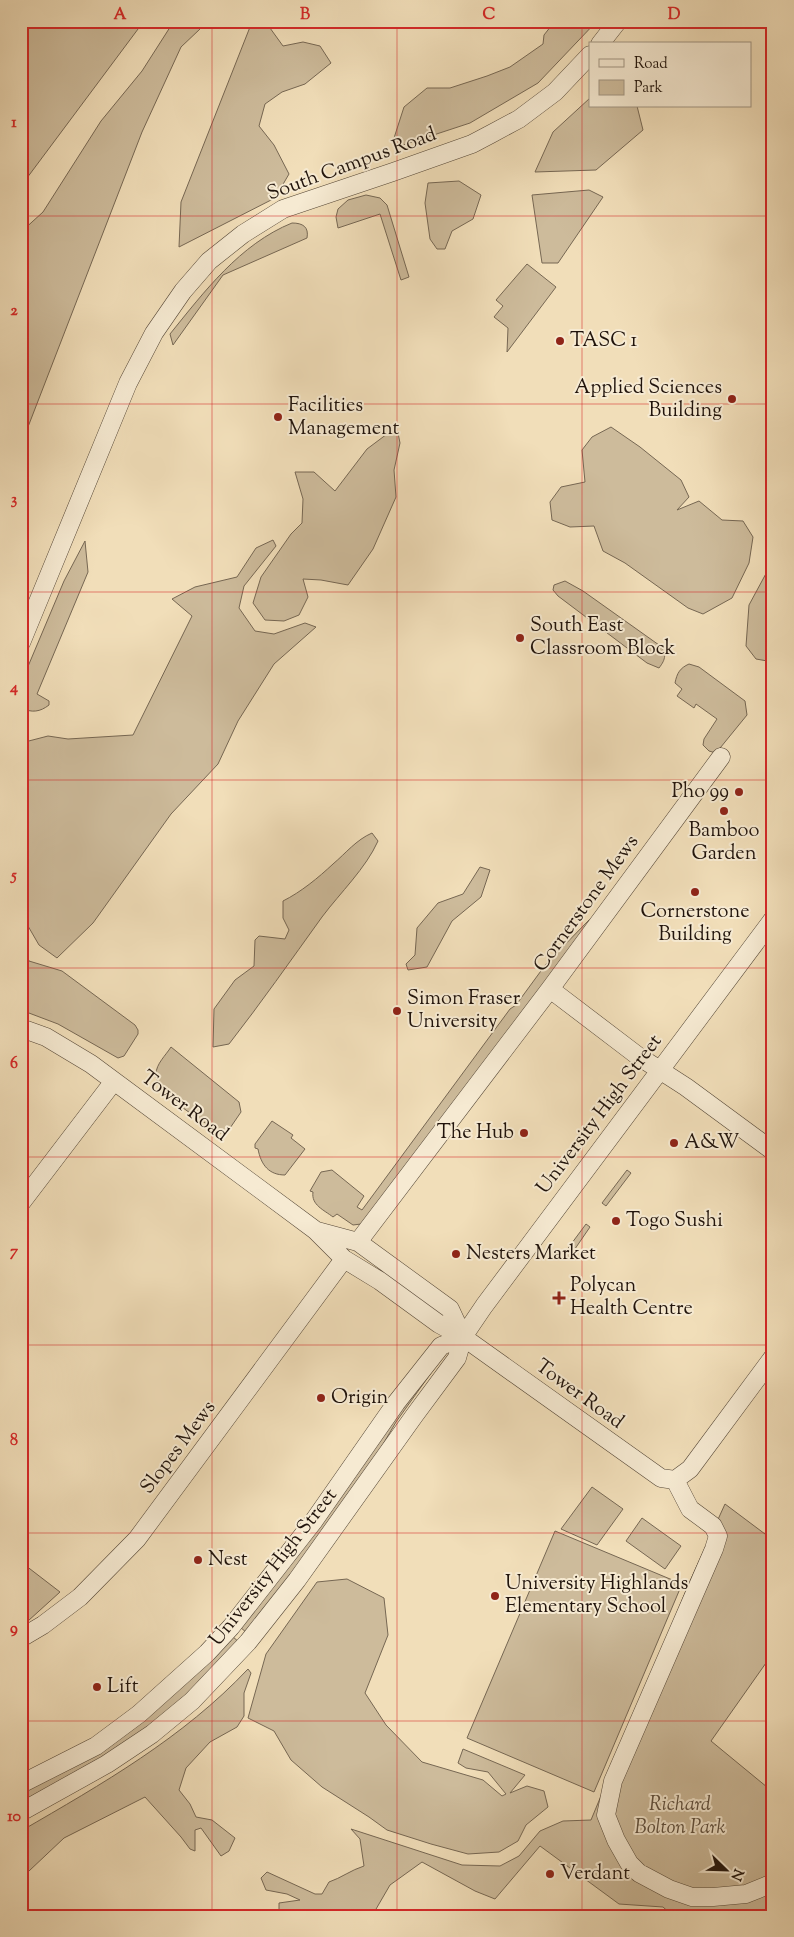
<svg xmlns="http://www.w3.org/2000/svg" width="794" height="1937" font-family="'Sorts Mill Goudy',serif">
  <style>
    .green { fill: #cdbb9b; stroke: #766753 }
    .lines { fill: none; stroke-linecap: round; stroke-linejoin: round }
    .street-casing { stroke: #544636; stroke-width: 19 }
    .street { stroke: #f6ead2; stroke-width: 18 }
    .grid { fill: none; stroke: #d62828; stroke-width: 1; stroke-opacity: 0.55 }
    .poi-dot { fill: #8f2418; stroke: #f6ead2; stroke-width: 2 }
    .labels { text-anchor: middle; dominant-baseline: central; stroke-width: 4; stroke-linejoin: round; paint-order: stroke }
    .street-label { font-size: 20px; fill: #20130b; stroke: #f6ead2 }
    .poi-label { font-size: 20px; fill: #20130b; stroke: #f6ead2; text-anchor: start }
    .park-label { font-size: 20px; font-style: italic; fill: #5d4e3d; stroke: #f6ead2 }
    .neatline { fill: none; stroke: #d62828; stroke-width: 2 }
    .grid-label { font-size: 16px; text-anchor: middle; font-weight: bold; fill: #d62828 }
  </style>
  <rect width="100%" height="100%" fill="#f1deb9"/>
  <filter id="stains"><feTurbulence type="fractalNoise" baseFrequency=".004" numOctaves="4"/><feColorMatrix values="0 0 0 0 .2 0 0 0 0 .09 0 0 0 0 .02 0 0 0 .5 -.17"/></filter>
  <radialGradient id="worn" r=".72"><stop offset=".6" stop-color="#630" stop-opacity="0"/><stop offset="1" stop-color="#630" stop-opacity=".3"/></radialGradient>
  <path class="green" d="M21,21H144L21,186Z
    M174,21H201L200,29L181,47L142,132L21,445V232L43,212L101,121L142,71Z
    M555,21H597L538,83L470,123L394,148V138L404,107L427,88H450L487,76L510,67L543,44L544,35Z
    M250,27L270,28L283,46L303,42L320,46L331,63L305,84L282,92L265,104L259,126L274,145L289,174L275,198L179,247L181,202Z
    M590,98V106H637L643,130L596,170L535,172L553,132Z
    M459,181L481,195L473,219L452,231L445,249H437L430,239L425,203L428,183Z
    M589,190L603,197L558,263H542L532,195Z
    M366,195L380,198L387,205L409,277L401,280L380,214L338,228L336,217L338,209L348,200Z
    M292,223C303,223 309,227 307,238L223,275L173,345L170,334C204,292 240,244 292,223Z
    M527,264L556,287L507,352L508,328L494,317L503,306L496,300Z
    M611,427L640,447L681,480L689,497L677,510L699,501L722,520L743,521L753,537L749,563L732,598L703,614L688,608L625,563L603,551L594,526L570,527L552,520L550,502L561,487L585,482L582,450L592,437Z
    M391,431L398,433L400,443L394,470L396,497L373,549L348,585L321,580L303,579L308,597L299,615L284,621L265,620L253,603L261,577L291,534L302,523L303,499L295,472H314L335,491L367,449Z
    M273,540L276,546L244,586L239,608L255,631L274,634L305,623L316,627L274,664L238,721L218,764L171,814L93,923L57,958L39,945L21,914V743L48,736L68,739L133,735L192,616L172,599L195,587L237,577L256,548Z
    M85,541L88,572L37,694L49,701V705C40,712 32,713 21,708V683L64,581Z
    M773,567V662L756,659L746,646L749,605L769,568Z
    M565,581L583,591L659,645C667,653 666,659 659,668L647,663L558,596L553,590L554,585Z
    M689,664L699,667L745,701L747,715L716,753L709,751L703,745L704,739L717,719L696,704L694,708L677,696L682,689L675,683C677,673 680,668 689,664Z
    M372,833L378,841C366,868 340,893 322,917C291,960 261,1003 229,1044L213,1047L214,1009L235,980L254,966L255,940L259,936L285,939L289,930L283,918V901C301,892 318,878 333,864C346,853 356,840 372,833Z
    M480,867L490,870L481,897L452,921L427,967L408,970L406,964L415,955L417,928L438,903L463,894Z
    M589,920H592L361,1224L353,1225L337,1214L333,1217C324,1210 311,1205 313,1192L310,1191L321,1172L332,1170L364,1196L357,1207L362,1210L510,1009L516,1005L546,964Z
    M21,944L29,961L62,971L135,1025L138,1030V1034L124,1056L118,1058L58,1024L21,1010Z
    M171,1047L239,1102L241,1112L228,1131L220,1133C204,1121 155,1095 156,1074C156,1064 166,1055 171,1047Z
    M272,1121L293,1135L291,1138L305,1149L285,1175C269,1175 261,1165 258,1149L255,1148V1144Z
    M627,1170L631,1173L606,1206L602,1203Z
    M586,1224L590,1227L568,1259L563,1255Z
    M441,1359L396,1422L365,1475L247,1633L240,1627L416,1389Z
    M592,1487L623,1509L597,1545L561,1529Z
    M725,1504L773,1540V1653L711,1741L773,1792V1916H673L663,1907L619,1904L540,1846L495,1899L475,1891L422,1862L390,1885L372,1916H289L279,1910V1903L300,1900L287,1894L266,1890L261,1878L267,1872L315,1894H322L329,1882C341,1878 351,1870 364,1866L360,1839L351,1829L462,1865L500,1866L519,1856L540,1831L563,1821L591,1820L690,1581Z
    M642,1518L681,1546L665,1569L626,1541Z
    M555,1531L682,1584L594,1792L467,1738Z
    M21,1562L60,1592L28,1621L21,1625Z
    M347,1579L384,1598L388,1635L365,1693L386,1725L422,1762L483,1780L502,1796L506,1794L488,1772L466,1768L458,1763L463,1749L525,1775L510,1793L527,1786L544,1791L548,1807L526,1825L518,1841L499,1852L468,1854L431,1844L387,1830L369,1817L322,1787L291,1760L274,1731L248,1718L266,1654L317,1582Z
    M232,1636L240,1643C197,1686 154,1726 102,1758C76,1774 48,1788 21,1803V1792Z
    M248,1669L251,1673L244,1693V1716L237,1727L210,1742L186,1768L179,1790L190,1804L196,1817L212,1820L235,1838L229,1851L221,1856L201,1828L195,1830V1851L190,1849L181,1837L145,1797L64,1838L29,1871L21,1873V1831C102,1784 183,1738 248,1669Z"/>
  <g class="lines">
    <defs>
      <path id="street" d="M600,44L618,21
        M21,643L128,383L154,333L183,291L209,261L243,234L283,209L393,172L472,144L491,134L519,119L555,92L590,55
        M550,989L638,1056L686,1087L773,1151
        M21,1028L46,1037L91,1064L315,1230L344,1259L380,1281L439,1324L463,1337L661,1478L675,1480
        M21,1203L114,1081
        M317,1231L358,1242L450,1309L463,1337
        M358,1242L550,989L721,757
        M675,1480L690,1509L713,1526L718,1536L714,1549L613,1781L606,1815L616,1840L629,1863L639,1873L669,1889L692,1897H713L746,1894L773,1883
        M675,1480L690,1469L773,1357
        M21,1638L43,1625L80,1597L137,1539L344,1259
        M21,1784L96,1746L139,1714L207,1653L231,1627L313,1522L396,1403L441,1346L463,1337
        M21,1812L107,1764L152,1734L192,1701L248,1642L297,1580L414,1416L457,1358L463,1337L484,1306L773,919"/>
    </defs>
    <use href="#street" class="street-casing"/>
    <use href="#street" class="street"/>
  </g>
  <path class="grid" d="M212,21V1916M397,21V1916M582,21V1916M21,216H773M21,404H773M21,592H773M21,780H773M21,968H773M21,1157H773M21,1345H773M21,1533H773M21,1721H773"/>
  <g class="poi-dot">
    <circle cx="560" cy="341" r="5"/>
    <circle cx="732" cy="399" r="5"/>
    <circle cx="278" cy="417" r="5"/>
    <circle cx="520" cy="638" r="5"/>
    <circle cx="739" cy="792" r="5"/>
    <circle cx="724" cy="811" r="5"/>
    <circle cx="695" cy="892" r="5"/>
    <circle cx="397" cy="1011" r="5"/>
    <circle cx="524" cy="1133" r="5"/>
    <circle cx="674" cy="1143" r="5"/>
    <circle cx="616" cy="1221" r="5"/>
    <circle cx="456" cy="1254" r="5"/>
    <path d="M556.5 1290.5h5v5h5v5h-5v5h-5v-5h-5v-5h5z"/>
    <circle cx="321" cy="1398" r="5"/>
    <circle cx="198" cy="1560" r="5"/>
    <circle cx="495" cy="1596" r="5"/>
    <circle cx="97" cy="1687" r="5"/>
    <circle cx="550" cy="1874" r="5"/>
  </g>
  <g class="labels">
    <g class="street-label">
      <text transform="translate(352 165) rotate(-20)">South Campus Road</text>
      <text transform="translate(587 904) rotate(-54)">Cornerstone Mews</text>
      <text transform="translate(184 1107) rotate(37)">Tower Road</text>
      <text transform="translate(600 1115) rotate(-53)">University High Street</text>
      <text transform="translate(579 1395) rotate(36)">Tower Road</text>
      <text transform="translate(179 1448) rotate(-53)">Slopes Mews</text>
      <text transform="translate(274 1568) rotate(-52)">University High Street</text>
    </g>
    <g class="poi-label">
      <text x="570" y="341">TASC 1</text>
      <text x="722" y="388" text-anchor="end">Applied Sciences<tspan x="722" dy="23">Building</tspan></text>
      <text x="288" y="406">Facilities<tspan x="288" dy="23">Management</tspan></text>
      <text x="530" y="626">South East<tspan x="530" dy="23">Classroom Block</tspan></text>
      <text x="729" y="792" text-anchor="end">Pho 99</text>
      <text x="724" y="831" text-anchor="middle">Bamboo<tspan x="724" dy="23">Garden</tspan></text>
      <text x="695" y="912" text-anchor="middle">Cornerstone<tspan x="695" dy="23">Building</tspan></text>
      <text x="407" y="999">Simon Fraser<tspan x="407" dy="23">University</tspan></text>
      <text x="514" y="1133" text-anchor="end">The Hub</text>
      <text x="684" y="1143">A&amp;W</text>
      <text x="626" y="1221">Togo Sushi</text>
      <text x="466" y="1254">Nesters Market</text>
      <text x="570" y="1286">Polycan<tspan x="570" dy="23">Health Centre</tspan></text>
      <text x="331" y="1398">Origin</text>
      <text x="208" y="1560">Nest</text>
      <text x="505" y="1584">University Highlands<tspan x="505" dy="23">Elementary School</tspan></text>
      <text x="107" y="1687">Lift</text>
      <text x="560" y="1874">Verdant</text>
    </g>
    <g class="park-label">
      <text x="680" y="1805">Richard<tspan x="680" dy="23">Bolton Park</tspan></text>
    </g>
  </g>
  <rect width="794" height="1937" fill="none" stroke="#f1deb9" stroke-width="55"/>
  <rect x="589" y="42" width="162" height="65" fill="#f6ead2" stroke="#a09482"/>
  <rect x="599" y="59" width="25" height="8" fill="#f6ead2" stroke="#a09482"/>
  <text x="634" y="68" font-size="15" fill="#20130b">Road</text>
  <rect x="599" y="80" width="25" height="15" fill="#cdbb9b" stroke="#a09482"/>
  <text x="634" y="92" font-size="15" fill="#20130b">Park</text>
  <g transform="translate(726 1870) rotate(113)" stroke="#f6ead2" stroke-width="4" paint-order="stroke">
  <path d="M0-4L9 19L0 12L-9 19Z" fill="#20130b"/>
  <text y="-8" font-size="14" font-weight="bold" text-anchor="middle" fill="#20130b">N</text>
  </g>
  <rect x="28" y="28" width="738" height="1882" class="neatline"/>
  <g class="grid-label">
    <text x="120" y="19">A</text>
    <text x="305" y="19">B</text>
    <text x="489" y="19">C</text>
    <text x="674" y="19">D</text>
    <text x="14" y="127">1</text>
    <text x="14" y="315">2</text>
    <text x="14" y="504">3</text>
    <text x="14" y="692">4</text>
    <text x="14" y="880">5</text>
    <text x="14" y="1068">6</text>
    <text x="14" y="1256">7</text>
    <text x="14" y="1445">8</text>
    <text x="14" y="1633">9</text>
    <text x="14" y="1821">10</text>
  </g>
  <rect width="100%" height="100%" filter="url(#stains)"/>
  <rect width="100%" height="100%" fill="url(#worn)"/>
</svg>
